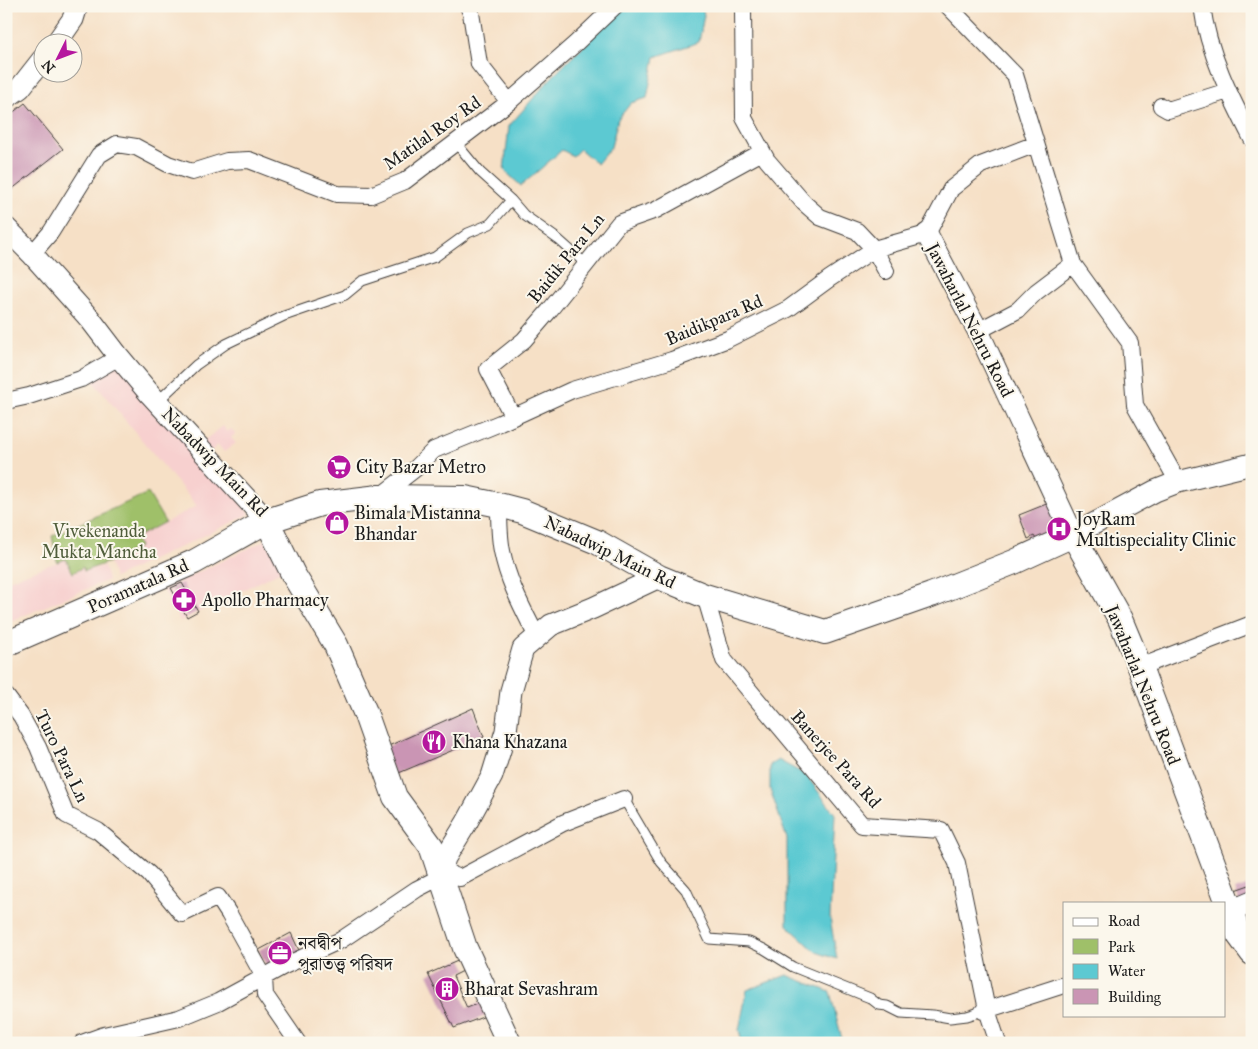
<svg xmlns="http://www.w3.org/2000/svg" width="1258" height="1049" font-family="'IM FELL Great Primer','Noto Serif Bengali',serif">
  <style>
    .built { fill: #f7d0cf }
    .green { fill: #9fc069; stroke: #5e6e42 }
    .water { fill: #5cc9d2; stroke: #3c7277 }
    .building { fill: #ca95b4 }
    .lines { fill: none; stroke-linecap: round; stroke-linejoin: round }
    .service-casing { stroke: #3d3936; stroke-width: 11 }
    .minor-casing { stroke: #3d3936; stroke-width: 18 }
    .tertiary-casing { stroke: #3d3936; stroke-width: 23 }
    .secondary-casing { stroke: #3d3936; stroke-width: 26 }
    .service { stroke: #fff; stroke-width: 9 }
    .minor { stroke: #fff; stroke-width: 16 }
    .tertiary { stroke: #fff; stroke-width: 21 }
    .secondary { stroke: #fff; stroke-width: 24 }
    .labels { text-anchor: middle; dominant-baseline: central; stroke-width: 4; stroke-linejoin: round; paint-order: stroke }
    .street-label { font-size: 18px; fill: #1c1c1c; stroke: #fbf7ec }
    .poi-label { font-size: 18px; fill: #1c1c1c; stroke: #fbf7ec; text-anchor: start }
    .park-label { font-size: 18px; fill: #505e3b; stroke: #fbf7ec }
  </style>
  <rect width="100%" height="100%" fill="#fbf7ec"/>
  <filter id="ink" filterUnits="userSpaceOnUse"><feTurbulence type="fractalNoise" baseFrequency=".02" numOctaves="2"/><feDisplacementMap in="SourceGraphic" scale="10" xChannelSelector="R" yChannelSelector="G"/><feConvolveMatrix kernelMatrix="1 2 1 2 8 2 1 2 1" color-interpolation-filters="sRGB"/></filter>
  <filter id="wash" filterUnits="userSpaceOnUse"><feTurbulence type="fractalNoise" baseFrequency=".0096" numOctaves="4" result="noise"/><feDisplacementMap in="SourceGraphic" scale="20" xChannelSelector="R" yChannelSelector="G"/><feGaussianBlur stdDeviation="1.12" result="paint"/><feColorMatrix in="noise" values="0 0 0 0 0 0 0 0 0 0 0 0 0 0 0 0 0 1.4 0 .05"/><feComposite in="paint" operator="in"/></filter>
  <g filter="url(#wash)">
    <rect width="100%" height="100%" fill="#f6e0c6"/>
    <path class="built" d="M118,362L250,514L114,578L109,562L139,547L134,538L197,506L90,378Z
      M223,426L227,432L231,429L235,434L231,438L236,443L224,452L218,445L210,452L202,442Z
      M266,540L283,570L180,621L163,589Z
      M66,559L84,567V571L104,566L108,580L6,623V581Z"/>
    <path class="green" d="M148,493L165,522L135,538L139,547L109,562L84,571L83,567L73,573L66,559L57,562L52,536Z"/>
    <path class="water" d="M624,6H702L704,15L699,42L655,57L647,98L631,103L618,119L611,147L597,164L580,149L573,156L562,150L521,186L504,170L509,126L550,79Z
      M778,760L806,775L835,814L830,918L837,959L816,952L787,925V839L770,789V765Z
      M787,975L830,992L843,1043H742L739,1030L747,990Z"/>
    <g id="blocks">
      <path class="building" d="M25,103L63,149L6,194V118Z
        M1054,501L1069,534L1036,539L1034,536L1028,539L1019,515Z
        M182,583L198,611L187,617L171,588Z
        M473,708L484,737L394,775L384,748Z
        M1252,884V899L1240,904L1235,890Z
        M291,933L302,957L270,973L259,950Z
        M462,959L467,969L453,976L467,1008L482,1002L488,1015L454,1028L428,974Z"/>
    </g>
  </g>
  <g filter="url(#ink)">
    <use href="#blocks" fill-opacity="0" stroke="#3d3936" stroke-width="1"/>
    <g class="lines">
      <defs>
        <path id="service" d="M456,143L480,172L511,200L524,215L559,240L586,264
          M157,402L196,365L226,344L284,316L345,295L362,281L435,257L468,233L490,224L511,200
          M624,799L661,862L686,890L709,939L749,942L764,949L793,967L870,998L879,1005L887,1006L901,1013L933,1015L950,1018L967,1016L983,1011"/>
        <path id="minor" d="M468,6L471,13L479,64L509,102
          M741,6L743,8L744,118L767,160L804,203L820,217L857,231L874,249L886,271
          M948,6L1015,75L1073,264L1130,343L1135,405L1178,482
          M1202,6C1208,53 1231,98 1252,139
          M1161,106L1168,110L1228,91
          M32,254L51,232L99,155L117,144L136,147L168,164L192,172L227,161L249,160L337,194L371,195L405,181L509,102L575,44L615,6
          M978,331L1018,310L1036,292L1073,264
          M6,401L29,396L81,379L119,357
          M513,417L488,369L524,340L549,311L619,223L656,210L762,152
          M379,497L415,469L434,450L500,423L572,390L672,360L728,339L788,309L829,279L874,249L927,234L951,189L981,165L1036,144
          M499,505C499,520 499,536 502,551C508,582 523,609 537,637
          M705,596L724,660L862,825L941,830L957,863L987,1010L998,1043
          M1140,667L1252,624
          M6,696L21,716L38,747L66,815L98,831L149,874L182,914L218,897L229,914L264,977L265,995L298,1043
          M983,1011L1064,985
          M82,1043L104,1035L179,1018L218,1002L284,966L341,940L417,889L448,873L460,878L563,823L624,799"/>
        <path id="tertiary" d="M57,42L73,19L77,6
          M6,98L20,88L42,60
          M6,228L32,254L90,319L119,357L150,394L267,521
          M927,234L978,331L1073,535L1155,491L1178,482L1252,464
          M440,876L445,858L467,822L492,776L506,731L511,691L523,649L551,625L593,608L659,577
          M1231,911L1252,902"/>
        <path id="secondary" d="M267,521L293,574L336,645L365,712L395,797L431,846L465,948L509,1043
          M6,644L194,562L267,521L320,504L379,497L465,498L499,505L522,511L597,542L659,577L705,596L825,632L931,595L1014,562L1073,535L1120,619L1140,667L1231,911L1238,934L1252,953"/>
      </defs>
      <use href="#service" class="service-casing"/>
      <use href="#minor" class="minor-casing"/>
      <use href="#tertiary" class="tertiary-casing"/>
      <use href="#secondary" class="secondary-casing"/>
      <use href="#service" class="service"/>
      <use href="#minor" class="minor"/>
      <use href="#tertiary" class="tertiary"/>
      <use href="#secondary" class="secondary"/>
    </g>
  </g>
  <defs>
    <symbol id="supermarket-disc" viewBox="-11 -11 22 22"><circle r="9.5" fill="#b5179e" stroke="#fbf7ec"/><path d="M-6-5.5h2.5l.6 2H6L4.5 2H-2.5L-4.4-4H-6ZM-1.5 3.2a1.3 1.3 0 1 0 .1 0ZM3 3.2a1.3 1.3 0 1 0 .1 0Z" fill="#fff"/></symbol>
    <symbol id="shop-disc" viewBox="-11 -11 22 22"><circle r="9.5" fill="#b5179e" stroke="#fbf7ec"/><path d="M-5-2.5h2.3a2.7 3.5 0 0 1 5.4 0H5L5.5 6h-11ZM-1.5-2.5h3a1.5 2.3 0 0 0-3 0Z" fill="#fff"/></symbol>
    <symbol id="hospital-disc" viewBox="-11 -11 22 22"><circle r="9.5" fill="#b5179e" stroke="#fbf7ec"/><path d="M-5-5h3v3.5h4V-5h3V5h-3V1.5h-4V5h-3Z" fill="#fff"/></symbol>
    <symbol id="pharmacy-disc" viewBox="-11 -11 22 22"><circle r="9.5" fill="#b5179e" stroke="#fbf7ec"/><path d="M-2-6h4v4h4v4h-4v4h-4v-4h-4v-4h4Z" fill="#fff"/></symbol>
    <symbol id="restaurant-disc" viewBox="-11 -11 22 22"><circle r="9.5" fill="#b5179e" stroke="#fbf7ec"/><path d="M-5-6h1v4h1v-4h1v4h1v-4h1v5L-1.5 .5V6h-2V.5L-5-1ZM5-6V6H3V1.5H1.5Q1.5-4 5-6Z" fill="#fff"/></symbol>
    <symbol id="office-disc" viewBox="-11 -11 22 22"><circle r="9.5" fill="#b5179e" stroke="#fbf7ec"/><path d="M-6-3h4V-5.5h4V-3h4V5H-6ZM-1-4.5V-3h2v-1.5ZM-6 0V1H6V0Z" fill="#fff"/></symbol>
    <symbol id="building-disc" viewBox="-11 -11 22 22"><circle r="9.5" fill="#b5179e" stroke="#fbf7ec"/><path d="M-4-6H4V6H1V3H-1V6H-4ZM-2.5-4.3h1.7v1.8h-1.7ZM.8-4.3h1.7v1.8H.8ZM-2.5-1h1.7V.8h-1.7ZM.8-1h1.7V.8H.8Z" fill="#fff"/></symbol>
  </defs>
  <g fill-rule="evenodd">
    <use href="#supermarket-disc" x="325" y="453" width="28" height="28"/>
    <use href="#shop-disc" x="323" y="509" width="28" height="28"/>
    <use href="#hospital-disc" x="1045" y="515" width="28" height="28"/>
    <use href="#pharmacy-disc" x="170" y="586" width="28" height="28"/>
    <use href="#restaurant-disc" x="420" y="728" width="28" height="28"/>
    <use href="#office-disc" x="266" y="939" width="28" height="28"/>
    <use href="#building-disc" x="433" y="975" width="28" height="28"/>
  </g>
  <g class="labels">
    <g class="street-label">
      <text transform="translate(432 133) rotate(-35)">Matilal Roy Rd</text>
      <text transform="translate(566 258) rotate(-51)">Baidik Para Ln</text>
      <text transform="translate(714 320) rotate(-23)">Baidikpara Rd</text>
      <text transform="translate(970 320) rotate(63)">Jawaharlal Nehru Road</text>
      <text transform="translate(215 462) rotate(46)">Nabadwip Main Rd</text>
      <text transform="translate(610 552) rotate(26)">Nabadwip Main Rd</text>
      <text transform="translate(138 586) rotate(-24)">Poramatala Rd</text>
      <text transform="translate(1143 685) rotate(68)">Jawaharlal Nehru Road</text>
      <text transform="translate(62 756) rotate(64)">Turo Para Ln</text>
      <text transform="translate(836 759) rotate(48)">Banerjee Para Rd</text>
    </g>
    <g class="poi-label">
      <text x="356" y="467">City Bazar Metro</text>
      <text x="354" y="513">Bimala Mistanna<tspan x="354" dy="21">Bhandar</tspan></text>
      <text x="1076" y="519">JoyRam<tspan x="1076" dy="21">Multispeciality Clinic</tspan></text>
      <text x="202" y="600">Apollo Pharmacy</text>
      <text x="452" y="742">Khana Khazana</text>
      <text x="298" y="943">নবদ্বীপ<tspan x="298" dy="21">পুরাতত্ত্ব পরিষদ</tspan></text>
      <text x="464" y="989">Bharat Sevashram</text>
    </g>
    <g class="park-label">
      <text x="99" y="531">Vivekenanda<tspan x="99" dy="21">Mukta Mancha</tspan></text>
    </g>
  </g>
  <rect width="1258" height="1049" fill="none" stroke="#fbf7ec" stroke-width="25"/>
  <rect x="1063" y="902" width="162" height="115" fill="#fbf7ec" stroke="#a29f99"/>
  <rect x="1073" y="918" width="25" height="8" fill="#ffffff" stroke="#a29f99"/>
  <text x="1108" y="926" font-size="15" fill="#1c1c1c">Road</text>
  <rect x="1073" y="939" width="25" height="15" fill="#9fc069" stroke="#a29f99"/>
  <text x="1108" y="952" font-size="15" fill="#1c1c1c">Park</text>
  <rect x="1073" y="964" width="25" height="15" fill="#5cc9d2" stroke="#a29f99"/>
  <text x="1108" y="976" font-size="15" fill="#1c1c1c">Water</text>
  <rect x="1073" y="989" width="25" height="15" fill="#ca95b4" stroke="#a29f99"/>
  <text x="1108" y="1002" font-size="15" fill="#1c1c1c">Building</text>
  <g transform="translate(58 58) rotate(228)"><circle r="24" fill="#fbf7ec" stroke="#a29f99"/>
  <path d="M0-4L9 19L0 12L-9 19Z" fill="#b5179e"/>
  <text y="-8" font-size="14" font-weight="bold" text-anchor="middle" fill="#1c1c1c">N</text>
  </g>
</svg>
